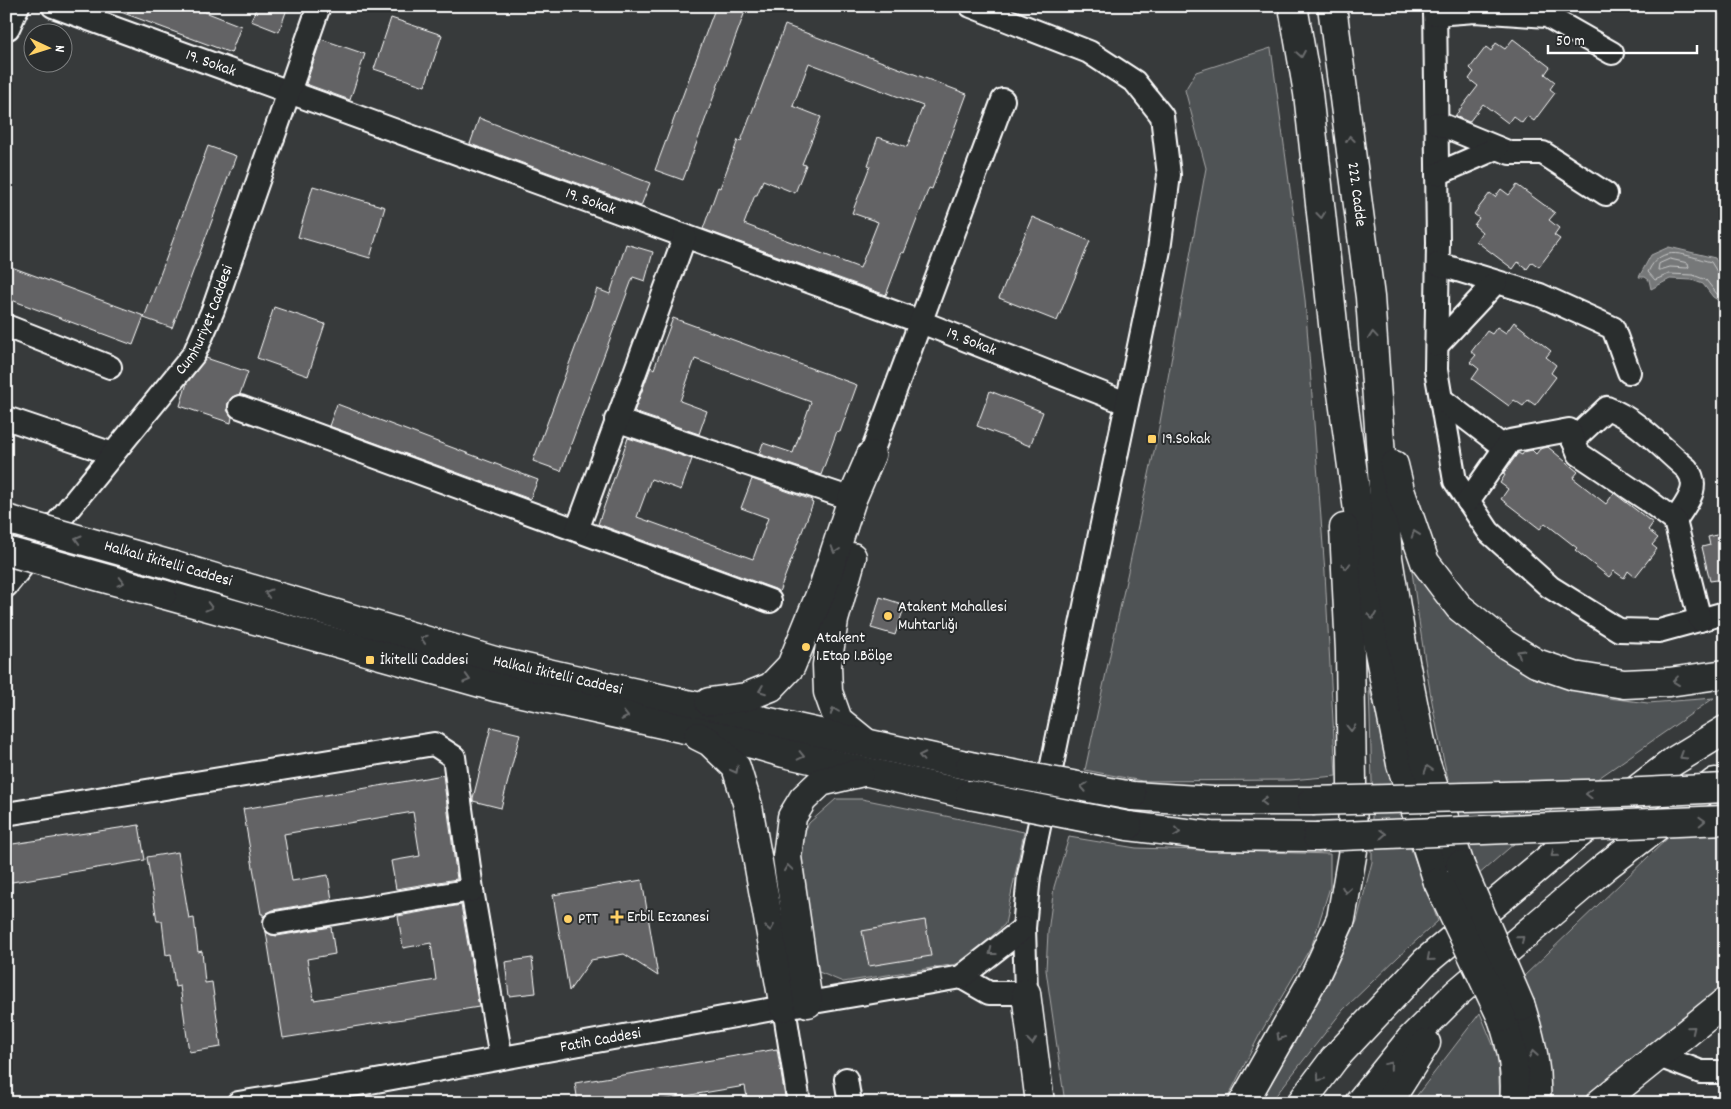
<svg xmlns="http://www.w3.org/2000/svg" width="1731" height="1109" viewBox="0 0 1731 1109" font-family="Dekko,sans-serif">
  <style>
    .green { fill: #505354; stroke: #a8a9aa }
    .water { fill: #767879; stroke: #adaeaf }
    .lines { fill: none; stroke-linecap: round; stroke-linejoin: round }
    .shore { stroke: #c8c9c9; stroke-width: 1 }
    .building { fill: #636465; stroke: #fff; fill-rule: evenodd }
    .minor-casing { stroke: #fff; stroke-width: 26 }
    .major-casing { stroke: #fff; stroke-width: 31 }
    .minor { stroke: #2a2d2e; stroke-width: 22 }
    .major { stroke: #2a2d2e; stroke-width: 28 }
    .major-bridge-casing { stroke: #fff; stroke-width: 31; stroke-linecap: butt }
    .major-bridge { stroke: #2a2d2e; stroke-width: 28 }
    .oneway { stroke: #6a6c6d }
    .poi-dot { fill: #ffd166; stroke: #2a2d2e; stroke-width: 2 }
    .labels { text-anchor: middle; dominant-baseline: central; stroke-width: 4; stroke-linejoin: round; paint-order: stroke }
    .street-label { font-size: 16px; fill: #fff; stroke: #2a2d2e }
    .poi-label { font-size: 16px; fill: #fff; stroke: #2a2d2e; text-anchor: start }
  </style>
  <rect width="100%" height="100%" fill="#373a3b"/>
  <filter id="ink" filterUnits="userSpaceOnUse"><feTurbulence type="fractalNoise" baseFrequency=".02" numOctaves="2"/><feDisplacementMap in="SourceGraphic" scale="10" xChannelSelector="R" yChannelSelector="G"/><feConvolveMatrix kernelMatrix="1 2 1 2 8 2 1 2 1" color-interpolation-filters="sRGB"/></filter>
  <g filter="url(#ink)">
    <!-- green -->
    <g class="green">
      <path d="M1271,48l34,252 20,273 11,203 -46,4 -148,1 -57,-11 73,-337 48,-265 -21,-78 11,-18z"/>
      <path d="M1410,558l33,50 39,37 29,18 66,27 31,8 40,5 66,-5 -160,111 -77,67c-14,-44 -28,-87 -37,-133 -13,-61 -21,-123 -30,-185z"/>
      <path d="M1369,687l42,162 27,72 -39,35 -56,54 -73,93h-10l68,-119 29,-63 15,-59v-81z"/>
      <path d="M836,799h26l162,33 -19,92 -42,39 -120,19 -29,-12 -15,-127 10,-20z"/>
      <path d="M1725,800v186l-125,100 -18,17h-34c1,-8 3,-16 2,-24 -3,-35 -15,-69 -27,-102l151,-145z"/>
      <path d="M1069,837l67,11 194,6v33l-18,58 -51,87 -36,71h-160l-19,-133 2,-38 6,-45z"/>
      <path d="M1480,1013l18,44 2,46h-89z"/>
    </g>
    <!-- water -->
    <path class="water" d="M1669,247l46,11 10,18 -1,28 -11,-7 -10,-13 -11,-4 -22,-1 -19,10 -2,-9 -4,-3h-6l12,-22z"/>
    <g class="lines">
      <!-- shore -->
      <g class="shore">
        <path d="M1670,259l18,4 1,4 -2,1 -17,-1 -10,3h-2l1,-6z"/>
        <path d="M1725,277l-6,-2 -8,-13c-25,-6 -49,-20 -63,10l7,8 14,-6 24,1 13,5 11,14 8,4"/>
      </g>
    </g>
    <!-- building -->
    <g class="building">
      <path d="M111,6h79l51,20 -10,27 -121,-45z"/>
      <path d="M257,6h31l-9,26 -28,-11z"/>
      <path d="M716,6h31l-64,174 -28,-10z"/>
      <path d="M391,18l51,17 -17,51 -51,-17z"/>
      <path d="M785,25l182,69 -35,95 -3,-1 -25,65 -2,-1 -16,43 -183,-66 15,-42 2,1 18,-48 3,1zM809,63l114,43 -16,41 -29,-10 -10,28 2,1 -18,47 26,9 -18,46 -116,-44 11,-29h2l6,-15 32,13 11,-28 -4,-1 19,-47 -28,-11z"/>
      <path d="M321,39l44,15 -15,46 -44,-16z"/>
      <path d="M1513,39l37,28 -5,7 10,8 -5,7 5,4 -21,28 -7,-5 -5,7 -9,-7 -5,7 -25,-19 -14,18 -14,-6 23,-30 -9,-7 5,-7 -4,-4 16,-21 5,4 5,-8 9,6z"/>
      <path d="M479,118l171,65 -9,23 -171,-62z"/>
      <path d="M208,146l28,10 -64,172 -28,-10z"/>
      <path d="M1517,185l38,28 -6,7 10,8 -5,7 6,4 -21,28 -7,-5 -5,7 -9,-7 -5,7 -37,-28 6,-9 -8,-7 5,-7 -5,-4 16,-21 5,4 6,-8 8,6z"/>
      <path d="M313,186l72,21 -15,51 -72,-21z"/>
      <path d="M1032,217l58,24 -33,80 -58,-23z"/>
      <path d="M626,244l27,8 -8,29 -12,-4 -72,194 -28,-10 64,-172 13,5z"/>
      <path d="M6,265l138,51 -11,29 -127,-47z"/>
      <path d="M274,307l51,17 -17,52 -51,-18z"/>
      <path d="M673,318l184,67 -17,47 -3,-1 -16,44 -62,-21 4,-11 30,10 18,-51 -116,-43 -15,42 27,10 -8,23 -65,-22 17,-45 3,2z"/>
      <path d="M1514,322l37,29 -5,6 10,8 -5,8 5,4 -21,28 -7,-5 -5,6 -9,-6 -5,6 -37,-27 7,-10 -9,-7 6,-7 -5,-3 16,-21 5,3 5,-7 9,6z"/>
      <path d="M206,358l42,14 -8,22 -8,3 -4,6 -1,7 5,7 -1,6 -51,-17 7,-23z"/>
      <path d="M990,391l53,21 -13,34 -53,-20z"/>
      <path d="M337,404l201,76 -8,19 -201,-73z"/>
      <path d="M628,438l64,21 -11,31 -30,-11 -14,38 116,42 15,-41 -27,-10 11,-29 60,21 -1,2 2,1 -34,89 -4,-3 -177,-65z"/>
      <path d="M1548,447l30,25 -5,6 33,26 8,-11 39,30 -5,7 10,8 -6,7 5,4 -22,28 -7,-6 -4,7 -10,-7 -5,6 -34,-27 2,-2 -32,-25 -5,6 -39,-30 7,-10 -8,-6 5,-8 -2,-1 15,-21 4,2 2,-3 8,-2 4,4 4,-5z"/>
      <path d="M1725,533v46l-15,2 -8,-34 8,-2 -2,-8z"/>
      <path d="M880,597l25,8 -10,30 -24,-7z"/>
      <path d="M491,727l29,7 -19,74 -28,-7v-3z"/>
      <path d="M443,775l14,104 -61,10 -5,-28 29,-5 -7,-44 -129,22 8,47 36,-6 4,25 -59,10 -6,3 -4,4v-3h-2l-18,-105z"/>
      <path d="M139,825l6,35 -139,23v-38z"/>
      <path d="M178,852l11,67 5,-1 4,34 4,-1 3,32 7,-1 9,65 -32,5 -9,-66 -5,1 -4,-33 -5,1 -4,-34h-5l-10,-64z"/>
      <path d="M642,880l16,96 -34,-22 -33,6 -22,31 -16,-96z"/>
      <path d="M461,905l18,102 -196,31 -17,-106 5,3 6,1 54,-9 4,27 -28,5 7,41 122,-20 -5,-37 -28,5 -5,-32z"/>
      <path d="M925,920l6,36 -62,10 -7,-35z"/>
      <path d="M532,958l4,35 -27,3 -4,-34z"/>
      <path d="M777,1049l9,54h-38l-3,-17 -102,17h-65l-3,-20z"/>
    </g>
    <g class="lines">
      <defs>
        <g id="minor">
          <path id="s1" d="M53,6l868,316 205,81"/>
          <path d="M1435,6l3,237 -2,127 19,111 34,51 61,55 69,43 40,1 66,-18"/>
          <path d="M1435,14l40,-3 72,5 65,37"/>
          <path d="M8,28l10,-22"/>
          <path d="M1437,123l73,30h33l63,41"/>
          <path d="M1437,174l60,-26"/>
          <path d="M1438,264l102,31 73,33 16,44"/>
          <path d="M6,326l104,41"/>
          <path d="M1437,345l59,-63"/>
          <path d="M1441,399l64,49"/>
          <path d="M240,407l530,194"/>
          <path d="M6,418l107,36"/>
          <path d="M616,420l236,79"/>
          <path d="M1573,440l34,-32c31,12 55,40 80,61 15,19 -2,35 -12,52"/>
          <path d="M871,455l132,-355"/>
          <path d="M1468,501l42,-60 59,-11 10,24 67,45 29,22 25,99"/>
          <path d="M577,530l108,-294"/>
          <path id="s2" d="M6,586l188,-232 19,-44 106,-304"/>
          <path d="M6,814l428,-70 20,13 18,133 29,168"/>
          <path d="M275,923l197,-33"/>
          <path d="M961,977l28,16h37l-2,-65 5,-53 130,-625 10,-75 -7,-59 -27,-34 -46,-30 -118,-46"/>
          <path d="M784,1007l15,96"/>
          <path d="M1659,1056l42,16h24"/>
          <path d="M846,1079l4,24"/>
          <path id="s3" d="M238,1103l127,-20 419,-76 177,-30 63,-49"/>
        </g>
        <g id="major">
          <path d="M1293,6l15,87 27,249 39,285 27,137 37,118"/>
          <path id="s4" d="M1332,6l38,291 18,261 17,104 19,96 36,107"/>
          <path d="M1394,465l6,25 25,72 34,45 46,37 31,19 38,13 50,8 45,-2 56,-8"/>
          <path d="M852,557l-18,63 -7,45 1,27 10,28 27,22"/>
          <path id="s5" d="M175,566l320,95 114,26 361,79"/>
          <path d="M162,594l333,93 258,57 31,9 186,42"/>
          <path d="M709,702l37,-5 25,-10 20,-21 33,-81 28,-86 19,-44"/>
          <path d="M698,736l12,6 26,25 12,39 36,201"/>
          <path d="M1132,796l82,5h98"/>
          <path d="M1128,826l83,10 106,1"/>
          <path d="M1026,993l14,110"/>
          <path d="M808,1003l-21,-146 5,-40 11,-18 18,-17 38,-9"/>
          <path d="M1521,1007c10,33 17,60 15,96"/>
          <path d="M1502,1018c10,29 15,54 12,85"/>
          <path d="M1243,1103l72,-127 26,-57 12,-69 -3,-199 -6,-123"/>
          <path d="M1301,1103l33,-44 91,-97 141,-118 108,-83 51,-31"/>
          <path d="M1359,1103l51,-63 47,-47 149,-127 109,-84"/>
          <path d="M1388,1103l38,-60"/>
          <path d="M1600,1103l125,-101"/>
        </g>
      </defs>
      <!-- minor casing -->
      <use href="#minor" class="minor-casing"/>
      <!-- major casing -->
      <use href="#major" class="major-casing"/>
      <!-- minor -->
      <use href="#minor" class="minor"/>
      <!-- major -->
      <use href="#major" class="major"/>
      <defs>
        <g id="major-bridge">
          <path d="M6,519l169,47"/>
          <path d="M6,551l156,43"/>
          <path d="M970,766l162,30"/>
          <path d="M970,795l158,31"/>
          <path d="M1312,801l309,-8 104,-5"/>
          <path d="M1317,837l408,-17"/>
          <path d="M1460,865l61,142"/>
          <path d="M1438,882l64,136"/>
        </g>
      </defs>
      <!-- major-bridge casing -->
      <use href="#major-bridge" class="major-bridge-casing"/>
      <!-- major-bridge -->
      <use href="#major-bridge" class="major-bridge"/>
    </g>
    <!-- one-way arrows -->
    <defs><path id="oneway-chevron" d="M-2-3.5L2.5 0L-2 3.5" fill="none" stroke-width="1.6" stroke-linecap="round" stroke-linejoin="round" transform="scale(1.25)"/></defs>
    <g class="oneway">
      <use href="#oneway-chevron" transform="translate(1301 54) rotate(80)"/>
      <use href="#oneway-chevron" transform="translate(1350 139) rotate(-97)"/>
      <use href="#oneway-chevron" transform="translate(1321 215) rotate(84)"/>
      <use href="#oneway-chevron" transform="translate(1373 335) rotate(-95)"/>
      <use href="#oneway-chevron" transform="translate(1415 534) rotate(-109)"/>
      <use href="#oneway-chevron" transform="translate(78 539) rotate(-164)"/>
      <use href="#oneway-chevron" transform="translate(835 550) rotate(108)"/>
      <use href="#oneway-chevron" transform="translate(1346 566) rotate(87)"/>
      <use href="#oneway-chevron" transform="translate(121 582) rotate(15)"/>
      <use href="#oneway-chevron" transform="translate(268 593) rotate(-164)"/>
      <use href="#oneway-chevron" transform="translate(209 607) rotate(15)"/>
      <use href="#oneway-chevron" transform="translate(1372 616) rotate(82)"/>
      <use href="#oneway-chevron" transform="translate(424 639) rotate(-163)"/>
      <use href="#oneway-chevron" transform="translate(1520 653) rotate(-149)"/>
      <use href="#oneway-chevron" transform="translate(467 679) rotate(16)"/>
      <use href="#oneway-chevron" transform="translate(1676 681) rotate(173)"/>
      <use href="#oneway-chevron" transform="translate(762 690) rotate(159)"/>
      <use href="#oneway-chevron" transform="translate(834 711) rotate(-111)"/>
      <use href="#oneway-chevron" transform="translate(625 716) rotate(12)"/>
      <use href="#oneway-chevron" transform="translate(1351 728) rotate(89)"/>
      <use href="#oneway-chevron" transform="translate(801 756) rotate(13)"/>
      <use href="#oneway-chevron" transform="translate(922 756) rotate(-168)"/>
      <use href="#oneway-chevron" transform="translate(1683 756) rotate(148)"/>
      <use href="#oneway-chevron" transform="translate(1428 769) rotate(-108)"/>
      <use href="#oneway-chevron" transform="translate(735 770) rotate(62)"/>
      <use href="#oneway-chevron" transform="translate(1084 787) rotate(-169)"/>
      <use href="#oneway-chevron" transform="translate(1589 794) rotate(179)"/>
      <use href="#oneway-chevron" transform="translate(1264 801) rotate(180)"/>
      <use href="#oneway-chevron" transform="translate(1702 821) rotate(-2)"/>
      <use href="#oneway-chevron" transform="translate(1177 832) rotate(7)"/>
      <use href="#oneway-chevron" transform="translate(1383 834) rotate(-3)"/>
      <use href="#oneway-chevron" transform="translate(1554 854) rotate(140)"/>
      <use href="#oneway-chevron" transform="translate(788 868) rotate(-98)"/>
      <use href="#oneway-chevron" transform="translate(1346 890) rotate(100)"/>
      <use href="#oneway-chevron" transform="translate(770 928) rotate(80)"/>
      <use href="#oneway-chevron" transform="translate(1521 939) rotate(-41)"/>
      <use href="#oneway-chevron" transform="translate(992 952) rotate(142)"/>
      <use href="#oneway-chevron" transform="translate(1430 958) rotate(139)"/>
      <use href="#oneway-chevron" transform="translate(1692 1029) rotate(-39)"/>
      <use href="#oneway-chevron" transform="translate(1280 1037) rotate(120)"/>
      <use href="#oneway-chevron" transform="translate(1032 1041) rotate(84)"/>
      <use href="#oneway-chevron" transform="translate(1533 1054) rotate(-99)"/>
      <use href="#oneway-chevron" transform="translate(1389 1065) rotate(-50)"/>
      <use href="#oneway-chevron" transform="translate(1320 1078) rotate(127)"/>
    </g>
  </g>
  <!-- markers -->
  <g class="poi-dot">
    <rect x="1147" y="434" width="10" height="10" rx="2.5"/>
    <circle cx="888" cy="616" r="5"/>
    <circle cx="806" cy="647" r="5"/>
    <rect x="365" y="655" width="10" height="10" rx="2.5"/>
    <path d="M614.5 909.5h5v5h5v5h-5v5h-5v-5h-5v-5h5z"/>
    <circle cx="568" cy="919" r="5"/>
  </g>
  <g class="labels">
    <!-- street labels -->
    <g class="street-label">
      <text stroke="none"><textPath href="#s1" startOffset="168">19. Sokak</textPath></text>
      <text stroke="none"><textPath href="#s4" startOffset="190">222. Cadde</textPath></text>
      <text stroke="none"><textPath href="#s1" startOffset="572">19. Sokak</textPath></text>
      <text stroke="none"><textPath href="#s2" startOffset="334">Cumhuriyet Caddesi</textPath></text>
      <text stroke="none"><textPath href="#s1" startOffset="978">19. Sokak</textPath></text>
      <text transform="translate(168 564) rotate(16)">Halkalı İkitelli Caddesi</text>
      <text stroke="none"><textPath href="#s5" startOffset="398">Halkalı İkitelli Caddesi</textPath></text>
      <text stroke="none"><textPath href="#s3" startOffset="368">Fatih Caddesi</textPath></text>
    </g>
    <!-- poi labels -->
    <g class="poi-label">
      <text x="1162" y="439">19.Sokak</text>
      <text x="898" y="607">Atakent Mahallesi<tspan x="898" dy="18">Muhtarlığı</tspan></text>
      <text x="816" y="638">Atakent<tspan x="816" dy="18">1.Etap 1.Bölge</tspan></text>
      <text x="380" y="660">İkitelli Caddesi</text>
      <text x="627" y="917">Erbil Eczanesi</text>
      <text x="578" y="919">PTT</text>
    </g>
  </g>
  <!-- margin -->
  <rect width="1731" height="1109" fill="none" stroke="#2a2d2e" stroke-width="25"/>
  <rect x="12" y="12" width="1706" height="1084" fill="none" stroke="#fff" stroke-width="2" filter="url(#ink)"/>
  <!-- north arrow -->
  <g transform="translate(48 48) rotate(94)"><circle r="24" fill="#2a2d2e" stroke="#7f8182"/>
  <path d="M0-4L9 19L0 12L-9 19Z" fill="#ffd166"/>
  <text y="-8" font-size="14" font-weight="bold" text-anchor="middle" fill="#ffffff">N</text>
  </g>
  <!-- scale -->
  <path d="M1548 45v8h149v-8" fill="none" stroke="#ffffff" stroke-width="2.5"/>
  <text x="1556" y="45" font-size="15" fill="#ffffff" stroke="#2a2d2e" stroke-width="4" paint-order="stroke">50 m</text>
</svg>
